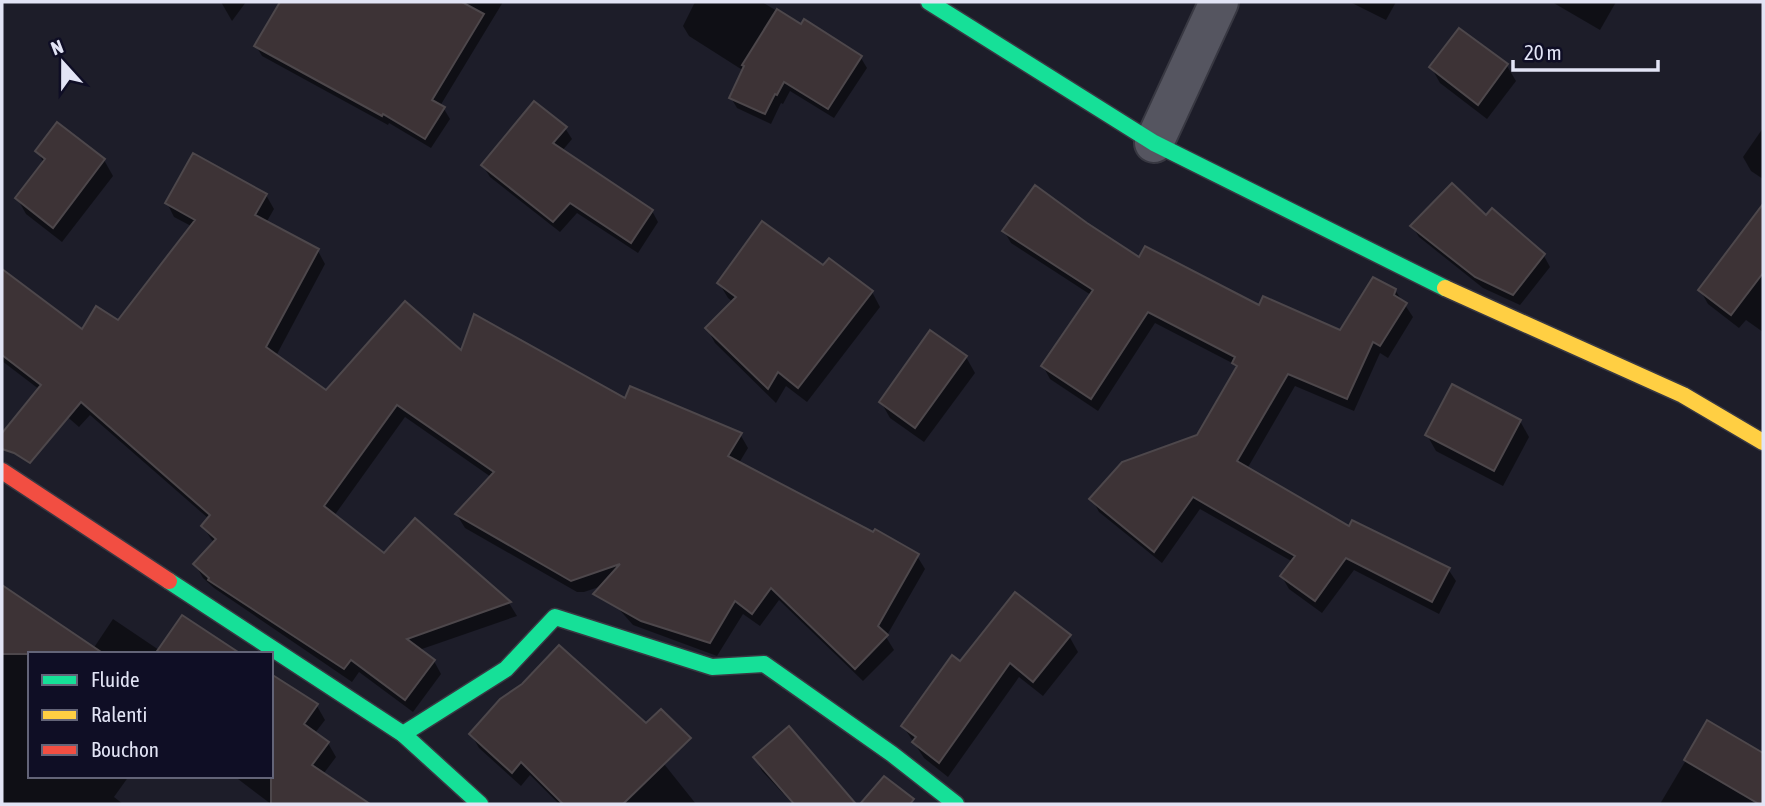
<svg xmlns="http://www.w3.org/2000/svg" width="1765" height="806" viewBox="0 0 1765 806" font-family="'Asap Condensed',sans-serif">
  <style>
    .shadow { fill: #0007 }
    .building { fill: #3d3336; stroke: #4d474b; stroke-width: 2 }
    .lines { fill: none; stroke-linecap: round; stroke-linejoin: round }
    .street-casing { stroke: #383842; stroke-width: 42 }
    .fast-casing { stroke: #383842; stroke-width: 19 }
    .slow-casing { stroke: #383842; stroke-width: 19 }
    .jam-casing { stroke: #383842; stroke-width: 19 }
    .street { stroke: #555560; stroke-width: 38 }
    .fast { stroke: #16e098; stroke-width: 16 }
    .slow { stroke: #ffcf43; stroke-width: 16 }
    .jam { stroke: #f24e42; stroke-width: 16 }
  </style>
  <rect width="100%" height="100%" fill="#1d1d29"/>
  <!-- shadow -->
  <g class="shadow">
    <path d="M221,2h25l-14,19z"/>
    <path d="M282,2h221l-63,104 4,3 6,10 -19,29 -42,-25 -1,2 -126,-69 -6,-10z"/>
    <path d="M695,2h67l40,24 2,-4 57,36 6,10 -33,50 -44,-27 -7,13 -2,-1 -10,21 -34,-16 -6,-10 13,-27 -55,-35 -6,-10z"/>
    <path d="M1350,2h46l-10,18z"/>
    <path d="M1552,2h64l-16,28z"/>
    <path d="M1507,66l9,15 -29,38 -47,-36 -9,-16z"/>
    <path d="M58,125l46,35 9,16 -51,66 -36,-28 -9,-16 27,-35 -7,-12z"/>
    <path d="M565,128l7,11 -10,12 90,60 6,11 -20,31 -61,-40 -17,19 -70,-55 -7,-11z"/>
    <path d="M1763,128v51l-12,-8 -8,-14z"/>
    <path d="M266,195l8,14 -8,14 52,28 7,13 -49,92 50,36 136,-39 278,81 8,14 -9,15 178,93 8,13 -39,68 8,13 -31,31 -84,-81 -19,26 -17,-12 -26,42 -84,-31 -23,-26 -8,-13 -18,6h-7l-112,-64 -8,-13 34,-38 -86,-60 -71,99 50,39 31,-34 94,82 8,13 -98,34 15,11 7,13 -28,38 -54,-40 -7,10 -138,-94 -11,-10 -8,-14 20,-21 -4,-4 -8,-13 6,-7 -119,-104 -11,12 -30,-26 -5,-8 -42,-32v-75l7,-9 73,54 36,-8 75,-96 -19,-10 -7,-14z"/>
    <path d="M1763,207v125l-17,-12 -7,8 -31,-24 -8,-14z"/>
    <path d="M1492,211l52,45 6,11 -30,38 -37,-17 -64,-51 -7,-11 74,-9z"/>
    <path d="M1086,225l54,34 120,48 81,25 54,-42 18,27 -25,41 -8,-5 -26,58 -59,-25 -48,83 102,59 99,41 8,12 -17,33 -85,-44 -32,43 -33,-24 -7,-12 11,-15 -93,-53 -38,54 -63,-51 -7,-13 106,-63 39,-67 -3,-5 -79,-41 -57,88 -48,-32 -7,-13 48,-71 -80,-52 -7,-12z"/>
    <path d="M823,268l49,24 8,15 -73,95 -21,-16 -10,17 -61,-60 -8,-15 26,-26 -5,-4 -9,-15z"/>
    <path d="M966,357l9,16 -51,69 -34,-24 -9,-16z"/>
    <path d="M1520,421l9,16 -26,49 -67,-35 -9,-16z"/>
    <path d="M2,587l91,62 20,-30 46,31 79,4h-208v122h99l-15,21 9,7h-121z"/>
    <path d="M1069,636l9,16 -35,44 -24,-19 -71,100 -24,-19 -21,-32 58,-63z"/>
    <path d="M271,676l46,30 8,14 -10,13 13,10 8,14 -12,16 25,27 -3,4h-75l-37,-28h37z"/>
    <path d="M601,685l95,119h-137l-29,-29 -9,11 -42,-38 -8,-14z"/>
    <path d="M1708,723l55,32v49h-103z"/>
    <path d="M789,728l65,76h-65l2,-2 -29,-31 -7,-13z"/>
  </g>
  <!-- building -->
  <g class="building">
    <path d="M280,2h182l22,12 -52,86 13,7 -20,32 -42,-25 -1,2 -128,-70z"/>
    <path d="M777,9l24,15 3,-5 58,37 -34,53 -44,-27 -7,13 -2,-1 -10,20 -36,-16 15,-32 -2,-1z"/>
    <path d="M1459,28l49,36 -30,41 -49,-38z"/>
    <path d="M534,101l33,26 -14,16 100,67 -22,33 -61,-40 -17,19 -72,-57z"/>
    <path d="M57,122l48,37 -52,69 -38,-30 30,-39 -10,-8z"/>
    <path d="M193,153l74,41 -12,21 64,34 -53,98 60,43 79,-89 56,49 13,-36 151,84 5,-12 112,47 -14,23 145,76 2,-3 44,25 -41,72 10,9 -33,34 -84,-81 -19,26 -17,-13 -25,42 -69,-22 -48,-27 27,-30 -49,17 -116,-67 39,-42 -97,-67 -73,101 60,47 31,-35 96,84 -104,37 28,21 -30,40 -54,-40 -7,9 -136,-89 1,-2 -16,-14 23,-25 -15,-13 9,-11 -129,-113 -51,61 -16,-10 -12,-4v-16l39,-48 -39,-30v-86l80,60 14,-23 22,14 77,-100 -30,-17z"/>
    <path d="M1452,183l34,32 6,-7 53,46 -32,41 -38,-18 -65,-51z"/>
    <path d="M1035,185l52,38 52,34 6,-11 114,59 4,-9 77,34 33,-53 23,12 -2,6 13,8 -27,43 -7,-4 -26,57 -59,-25 -51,87 112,65 3,-6 98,48 -18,34 -86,-44 -31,43 -35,-25 15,-20 -102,-59 -39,55 -65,-53 33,-37 75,-27 40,-69 -5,-3 3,-6 -87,-45 -57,87 -50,-33 52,-76 -91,-59z"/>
    <path d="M1763,204v69l-32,42 -33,-25z"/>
    <path d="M762,221l61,44 6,-7 44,33 -75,97 -20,-16 -10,17 -63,-61 31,-31 -19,-14z"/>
    <path d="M930,330l37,26 -52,72 -36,-26z"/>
    <path d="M1452,384l69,36 -27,51 -69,-36z"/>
    <path d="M2,585l102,69h-102z"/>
    <path d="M1015,592l56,43 -38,47 -23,-19 -71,100 -27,-21 4,-5 -15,-11 51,-71 8,6z"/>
    <path d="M182,615l59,39h-86z"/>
    <path d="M559,645l87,78 15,-14 30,29 -68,66h-60l-42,-42 -9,11 -43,-39 31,-35 22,-15z"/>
    <path d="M271,674l47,30 -14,20 25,18 -17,23 58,39h-99z"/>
    <path d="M1707,720l56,33v51h-4l-75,-44z"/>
    <path d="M789,726l67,78h-62l-41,-47z"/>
    <path d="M884,776l30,23 -4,5h-50z"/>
  </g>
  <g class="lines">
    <defs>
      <path id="street" d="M1154,143l65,-141"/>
      <g id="fast">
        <path d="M929,2l225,141 291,145"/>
        <path d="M169,581l234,153 77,70"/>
        <path d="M403,734l103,-65 49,-52 157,50 52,-3 128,90 64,50"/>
      </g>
      <path id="slow" d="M1445,288l238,107 80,47"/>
      <path id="jam" d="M2,471l167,110"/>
    </defs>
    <!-- street casing -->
    <use href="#street" class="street-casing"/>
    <!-- fast casing -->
    <use href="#fast" class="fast-casing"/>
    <!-- slow casing -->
    <use href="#slow" class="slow-casing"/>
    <!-- jam casing -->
    <use href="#jam" class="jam-casing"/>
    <!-- street -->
    <use href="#street" class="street"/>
    <!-- fast -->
    <use href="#fast" class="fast"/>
    <!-- slow -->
    <use href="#slow" class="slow"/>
    <!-- jam -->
    <use href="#jam" class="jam"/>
  </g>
  <!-- border -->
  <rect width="1765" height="806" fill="none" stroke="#e2e4f5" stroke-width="7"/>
  <!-- legend -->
  <rect x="28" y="652" width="245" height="126" fill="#0f0e25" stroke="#636478" stroke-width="2"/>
  <rect x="42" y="675" width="35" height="10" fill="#16e098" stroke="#636478" stroke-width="2"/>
  <text x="91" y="687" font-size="21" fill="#e2e4f5">Fluide</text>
  <rect x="42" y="710" width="35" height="10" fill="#ffcf43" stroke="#636478" stroke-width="2"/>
  <text x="91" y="722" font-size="21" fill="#e2e4f5">Ralenti</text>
  <rect x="42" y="745" width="35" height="10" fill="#f24e42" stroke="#636478" stroke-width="2"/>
  <text x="91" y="757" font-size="21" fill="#e2e4f5">Bouchon</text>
  <!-- north arrow -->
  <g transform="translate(63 63) rotate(339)" stroke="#0f0e25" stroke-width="5" paint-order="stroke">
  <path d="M0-5L12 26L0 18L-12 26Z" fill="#e2e4f5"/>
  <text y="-10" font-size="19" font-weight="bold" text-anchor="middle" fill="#e2e4f5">N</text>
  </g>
  <!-- scale -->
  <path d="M1513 60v10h145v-10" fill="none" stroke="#e2e4f5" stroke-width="3.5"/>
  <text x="1524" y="60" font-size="21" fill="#e2e4f5" stroke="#0f0e25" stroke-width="5" paint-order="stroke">20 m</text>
</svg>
